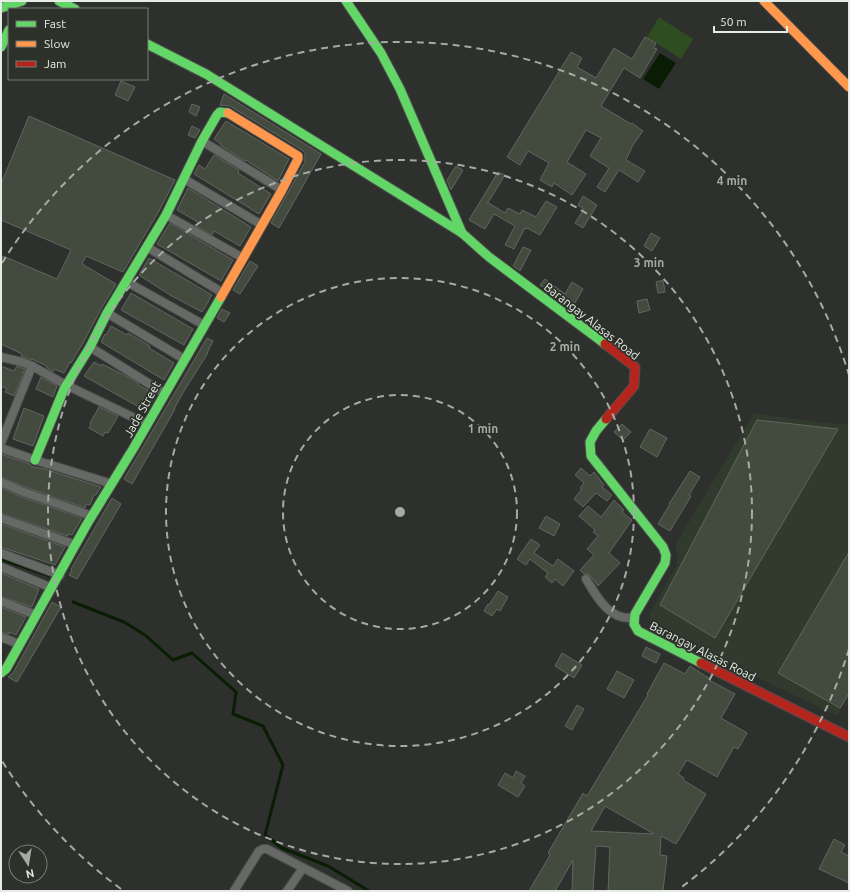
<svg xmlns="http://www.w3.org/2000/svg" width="850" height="892" viewBox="0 0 850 892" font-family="Ubuntu,sans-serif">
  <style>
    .built { fill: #303a2d }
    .green { fill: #2e4d20 }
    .water { fill: #091d04 }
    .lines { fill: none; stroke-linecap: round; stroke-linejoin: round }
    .stream { stroke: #091d04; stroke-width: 3 }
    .building { fill: #424b3d; stroke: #636562; fill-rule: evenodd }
    .street-casing { stroke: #4c4e4b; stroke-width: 10 }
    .fast-casing { stroke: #4c4e4b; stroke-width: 11 }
    .slow-casing { stroke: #4c4e4b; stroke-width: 11 }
    .jam-casing { stroke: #4c4e4b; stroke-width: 11 }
    .street { stroke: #666965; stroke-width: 8 }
    .fast { stroke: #63d668; stroke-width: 9 }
    .slow { stroke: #ff974d; stroke-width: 9 }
    .jam { stroke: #b3261e; stroke-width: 9 }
    .ring { fill: none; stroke: #a6aaa4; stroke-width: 2; stroke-dasharray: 7 5 }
    .labels { text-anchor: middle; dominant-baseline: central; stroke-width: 3.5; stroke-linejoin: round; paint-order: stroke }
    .street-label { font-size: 12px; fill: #e7ebe5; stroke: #2c322a }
    .centre { fill: #a6aaa4; stroke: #2c322a; stroke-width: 2 }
    .ring-label { font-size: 12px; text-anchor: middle; font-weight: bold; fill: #a6aaa4; stroke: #2c322a; stroke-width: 3.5; stroke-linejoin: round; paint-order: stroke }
  </style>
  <rect width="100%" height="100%" fill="#2d302c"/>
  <!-- built -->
  <path class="built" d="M754,413l71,10 24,1v272l-12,20 -122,-59 -64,-36 -2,-6 28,-51 1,-7 -3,-12z"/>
  <!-- green -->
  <path class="green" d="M659,17l34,22 -12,20 -34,-22z"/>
  <!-- water -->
  <path class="water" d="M660,53l16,10 -17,26 -16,-10z"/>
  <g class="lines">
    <!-- stream -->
    <g class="stream">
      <path d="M1,559l49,17"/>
      <path d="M73,602l51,20 21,13 28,25 19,-7 44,39 -3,22 30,12 20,39 -18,70 17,13 46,18 41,25"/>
    </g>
  </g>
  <!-- building -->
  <g class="building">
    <path d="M645,37l11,6 -2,5 3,1 -17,29 -16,-10 -23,38 30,18 1,-1 11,8 -10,14 -7,15 19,11 -7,11 -19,-12 -14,22 -8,-5 12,-19 -19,-12 11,-18 -15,-8 -19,32 19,12 -14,21 -18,-12 -2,4 -12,-7 9,-17 -21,-12 -8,14 -13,-8 64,-105 11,6 -5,9 19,11 18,-30 18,11z"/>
    <path d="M121,81l14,6 -7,14 -13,-6z"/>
    <path d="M224,94l97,60 -42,74 -8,-5 34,-61v-9l-3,-3 -72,-44 -10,-1z"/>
    <path d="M192,104l8,3 -4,9 -7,-4z"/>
    <path d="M29,116l146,64 -16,31 -36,61 -37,-16 -4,8 34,20 -15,25 -18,34 -12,20 -1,-1 -6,11 -10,-4 -1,3 -7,-5 1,-1 -15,-7 -1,1 -10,-4 1,-2 -21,-10v-83l2,-5 54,23 14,-29 -70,-30v-36z"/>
    <path d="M226,121l63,38 -11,22 -32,-21 -1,1 -25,-16 1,-1 -7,-5z"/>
    <path d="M192,126l8,4 -5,8 -7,-3z"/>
    <path d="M214,155l25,15 -1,3 33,21 -12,20 -65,-40 5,-9 6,4z"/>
    <path d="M456,166l7,4 -12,20 -4,-10z"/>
    <path d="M498,172l7,3 -16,26 -2,1 18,11 3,-5 12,6 2,-4 14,7 10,-16 11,6 -17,28 -13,-7 -1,1 -1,-1 -11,21 -9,-4 10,-19 -21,-12 -9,15 -16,-9z"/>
    <path d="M188,188l63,39 -11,19 -26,-15 -2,4 -16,-9 2,-4 -21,-12z"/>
    <path d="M583,196l14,9 -14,23 -8,-5 9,-14 -6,-4z"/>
    <path d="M170,223l63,37 -12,21 -64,-37z"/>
    <path d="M651,233l9,5 -8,13 -8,-5z"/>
    <path d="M523,247l8,3 -11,21 -7,-5z"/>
    <path d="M149,258l63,37 -4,6h1l-7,11 -32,-17 -31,-20z"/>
    <path d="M250,261l8,5 -18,28 -7,-4z"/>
    <path d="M545,279l20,15 7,-12 11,7 -10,17 -20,-11 -13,-10z"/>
    <path d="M663,280l2,12 -7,1 -2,-11z"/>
    <path d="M131,293l62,36 -9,16 -63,-35z"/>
    <path d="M647,299l3,11 -11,3 -2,-12z"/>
    <path d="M222,309l8,4 -6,9 -7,-4z"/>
    <path d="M111,326l16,9 1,-2 22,13 -1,2 25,15 -10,17 -63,-38 4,-8 1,1z"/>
    <path d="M207,338l6,3 -6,12h1l-24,38 -10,18h1l-43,75 -8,-5z"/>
    <path d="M94,362l8,4v-2l28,14 9,6 -1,1 10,5 -1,2 8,3 -9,16 -62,-35z"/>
    <path d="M1,366l13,5 3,-5 8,3 -11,27 -9,-4 2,-3 -6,-3z"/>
    <path d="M41,377l16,9 -4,11 -17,-8z"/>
    <path d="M99,407l19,9 -10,17 -3,-1 -2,4 -14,-8 2,-4 -1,-1z"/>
    <path d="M24,408l20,8 -11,30 -20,-7z"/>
    <path d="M757,420l81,9 -123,209 -55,-33z"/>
    <path d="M622,424l9,8 -8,8 -9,-8z"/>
    <path d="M650,429l17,9 -10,19 -17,-10z"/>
    <path d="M1,454l28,10 4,3 12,2 56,18 -5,8h-2l-4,10 -4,-1 -1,4 -62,-22 -22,-9z"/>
    <path d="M581,468l9,8 4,-4 10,13 -2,2 10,8 -5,6 -11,-8 -13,14 -9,-8 8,-10 -2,-1 4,-5 -9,-8z"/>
    <path d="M690,471l10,6 -11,18 2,1 -21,35 -12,-7 12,-20h-1z"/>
    <path d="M1,488l18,8 63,22 -10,17 -4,-1v2l-67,-23z"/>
    <path d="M112,498l9,6 -44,75 -8,-4 3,-5 -1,-1z"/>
    <path d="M614,500l10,10 -2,2 10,8 -23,33 11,10 -22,23 -9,-12h-5l-4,-4 14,-15 -7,-6 11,-13 -5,-4 2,-2 -16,-14 9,-10 13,11z"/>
    <path d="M546,516l14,8 -6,12 -15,-8z"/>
    <path d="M1,524l64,23 -10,18 -54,-18z"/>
    <path d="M531,539l9,6 -6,8 19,13 5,-7 16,12 -11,15 -8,-7 -3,4 -7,-6 3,-4 -18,-14 -4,6 -9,-6z"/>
    <path d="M849,552v141l-9,15 -62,-35z"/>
    <path d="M1,573l38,16 -7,18 -31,-11z"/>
    <path d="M498,591l10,6 -8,14 -3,-2 -5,7 -8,-5 4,-7 1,1z"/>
    <path d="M52,602l9,5 -44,75 -9,-5 5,-4z"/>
    <path d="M1,607l25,10 -10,18 -7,-3v2l-8,-2z"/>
    <path d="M646,647l14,7 -4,9 -14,-7z"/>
    <path d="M562,653l20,12 -8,13 -19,-12z"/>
    <path d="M664,663l21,11 5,-8 20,13 -1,1 26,14 -14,24 26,15 -9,16 -4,-2 -17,30 -30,-17 -9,14 6,4 -1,2 23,14 -30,50 -15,-8 -1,19 7,1 -4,35h-55l2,-44 -14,-1 -3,45h-21l1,-31 -18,31h-26l21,-36 -2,-2 35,-60 4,3 61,-101 -1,-1zM605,806l49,28 -63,-3z"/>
    <path d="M617,671l17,9 -10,18 -17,-9z"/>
    <path d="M577,705l7,4 -12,21 -7,-4z"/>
    <path d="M516,771l9,5 -4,7 4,3 -7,11 -20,-12 7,-12 8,5z"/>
    <path d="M834,839l11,6 -4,7 8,4v27l-30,-14z"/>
  </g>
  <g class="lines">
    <defs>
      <g id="street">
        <path d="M202,141l80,49"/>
        <path d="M184,179l78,46"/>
        <path d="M166,215l77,43"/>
        <path d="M147,247l76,46"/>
        <path d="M127,282l77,43"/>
        <path d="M107,313l77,46"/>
        <path d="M90,347l74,46"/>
        <path d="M1,357l21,5 10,4 34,19 81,39"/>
        <path d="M1,443l31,-77"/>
        <path d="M1,448l34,12 77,24"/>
        <path d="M1,482l20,9 71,25"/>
        <path d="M1,518l75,27"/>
        <path d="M1,553l59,22"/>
        <path d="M1,567l51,21"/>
        <path d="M586,579c8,13 19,34 36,38 4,1 8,1 12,1"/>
        <path d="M1,601l35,14"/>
        <path d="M1,637l18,7"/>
        <path d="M234,891l25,-40 4,-2h4l81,42"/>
        <path d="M287,891l16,-23"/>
      </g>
      <g id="fast">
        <path d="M59,1l16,8"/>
        <path d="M346,1l35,52 19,36 62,144"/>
        <path d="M1,8l21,-7"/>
        <path d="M147,44l59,30 256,159 27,24 116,87"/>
        <path d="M1,47l8,-17"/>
        <path d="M606,419l-10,12 -6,11 1,14 72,91 3,8 -1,8 -30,51 -1,10 4,7 63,32"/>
        <path d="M35,460l29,-71 26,-42 17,-34 59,-98 36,-74 15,-26 3,-3 8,1"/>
        <path d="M1,673l5,-4 81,-145 46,-75 88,-152"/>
      </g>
      <g id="slow">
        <path d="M764,1l85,86"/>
        <path d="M221,297l61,-107 16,-31v-3l-70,-43"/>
      </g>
      <g id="jam">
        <path d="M605,344l30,23 -1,19 -28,33"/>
        <path d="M701,663l148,74"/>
      </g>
    </defs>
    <!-- street casing -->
    <use href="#street" class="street-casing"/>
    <!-- fast casing -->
    <use href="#fast" class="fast-casing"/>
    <!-- slow casing -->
    <use href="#slow" class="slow-casing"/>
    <!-- jam casing -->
    <use href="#jam" class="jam-casing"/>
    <!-- street -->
    <use href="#street" class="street"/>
    <!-- fast -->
    <use href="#fast" class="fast"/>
    <!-- slow -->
    <use href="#slow" class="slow"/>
    <!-- jam -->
    <use href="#jam" class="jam"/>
  </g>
  <!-- distance rings -->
  <g class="ring">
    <circle cx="400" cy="512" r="117"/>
    <circle cx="400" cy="512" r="234"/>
    <circle cx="400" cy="512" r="352"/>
    <path d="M849 649A469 469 0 0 1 679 889M121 889A469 469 0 0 1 2 761M2 263A469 469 0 0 1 849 375"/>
  </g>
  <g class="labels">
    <!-- street labels -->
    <g class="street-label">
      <text transform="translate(592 321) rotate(38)">Barangay Alasas Road</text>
      <text transform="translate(142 409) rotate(-61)">Jade Street</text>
      <text transform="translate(703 651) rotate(27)">Barangay Alasas Road</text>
    </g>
  </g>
  <circle cx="400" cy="512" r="6" class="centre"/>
  <g class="ring-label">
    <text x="732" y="185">4 min</text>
    <text x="649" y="267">3 min</text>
    <text x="565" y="351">2 min</text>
    <text x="483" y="433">1 min</text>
  </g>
  <!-- border -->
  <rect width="850" height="892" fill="none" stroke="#e7ebe5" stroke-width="4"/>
  <!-- legend -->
  <rect x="8" y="8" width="140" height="72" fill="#2c322a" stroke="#777c75"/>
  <rect x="16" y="21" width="20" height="6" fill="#63d668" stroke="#777c75"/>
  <text x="44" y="28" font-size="12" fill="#e7ebe5">Fast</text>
  <rect x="16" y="41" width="20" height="6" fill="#ff974d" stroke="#777c75"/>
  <text x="44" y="48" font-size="12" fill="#e7ebe5">Slow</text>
  <rect x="16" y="61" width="20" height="6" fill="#b3261e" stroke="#777c75"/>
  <text x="44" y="68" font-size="12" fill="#e7ebe5">Jam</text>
  <!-- north arrow -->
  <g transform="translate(28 864) rotate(168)"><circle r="19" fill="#2c322a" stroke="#777c75"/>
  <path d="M0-3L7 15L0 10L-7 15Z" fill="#a6aaa4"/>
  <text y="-6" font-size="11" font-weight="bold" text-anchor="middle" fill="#e7ebe5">N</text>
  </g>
  <!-- scale -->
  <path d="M714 26v6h73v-6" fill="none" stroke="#e7ebe5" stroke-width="2"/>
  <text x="720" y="26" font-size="12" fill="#e7ebe5" stroke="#2c322a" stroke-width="3" paint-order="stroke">50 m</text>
</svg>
